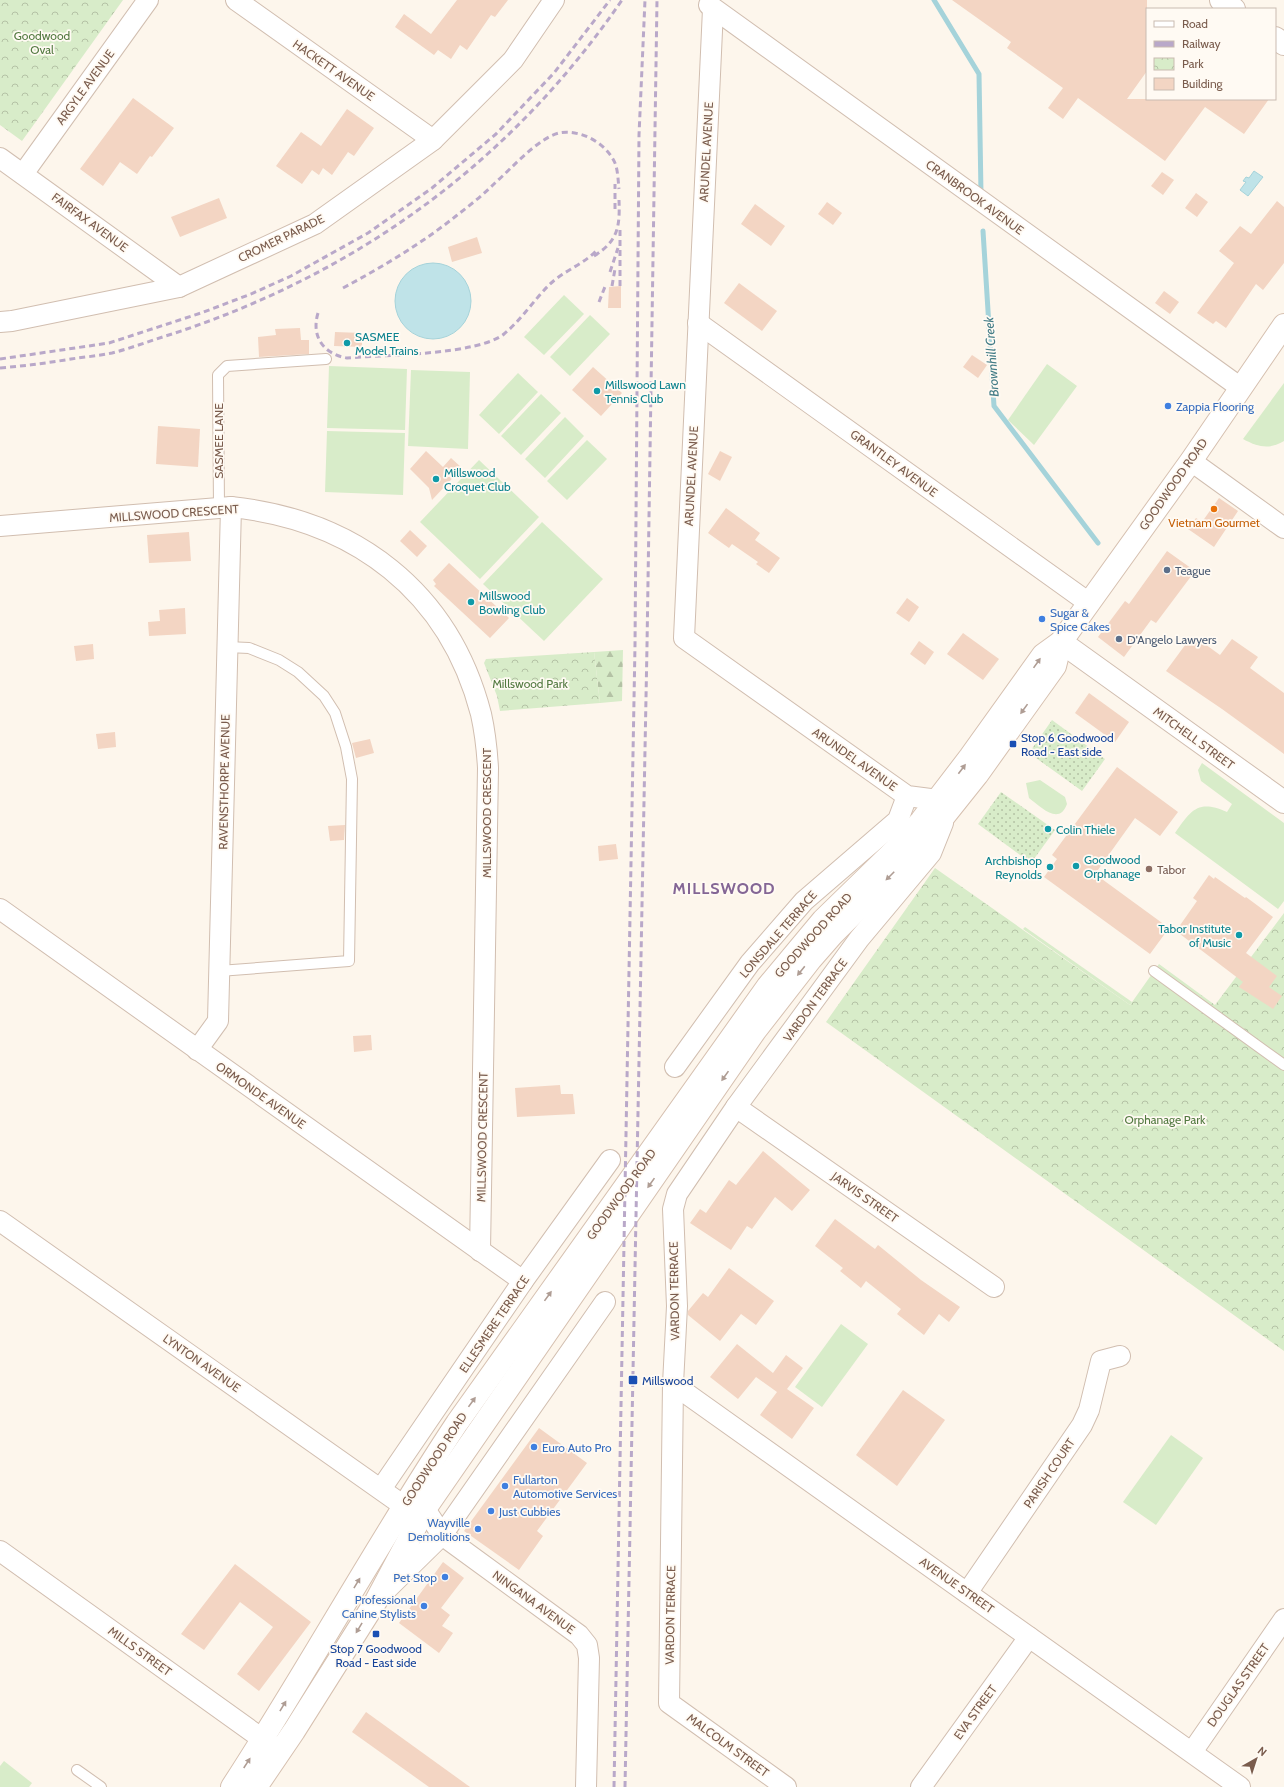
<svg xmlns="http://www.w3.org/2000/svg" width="1284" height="1787" viewBox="0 0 1284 1787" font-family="Cabin,sans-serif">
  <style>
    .grass { fill: #d8ecc9 }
    .forest { fill: url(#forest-firs) }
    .park { fill: url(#park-crowns) }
    .garden { fill: url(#garden-dots) }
    .water { fill: #bfe3e8; stroke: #a5d3da }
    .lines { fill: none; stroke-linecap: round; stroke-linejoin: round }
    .stream { stroke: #a5d3da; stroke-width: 5 }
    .building { fill: #f3d5c3 }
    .service-casing { stroke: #d1beb0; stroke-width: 12 }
    .minor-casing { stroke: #d1beb0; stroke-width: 22 }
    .tertiary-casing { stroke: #d1beb0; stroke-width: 24 }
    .secondary-casing { stroke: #d6c0b0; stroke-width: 24 }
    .service { stroke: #fff; stroke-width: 10 }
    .minor { stroke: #fff; stroke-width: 20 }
    .tertiary { stroke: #fff; stroke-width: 22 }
    .secondary { stroke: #fff; stroke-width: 22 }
    .rail { stroke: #b9a8c9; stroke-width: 3; stroke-dasharray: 6 4; stroke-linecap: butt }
    .oneway { fill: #af9d94 }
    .culture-dot { fill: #0f9aa8; stroke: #fffaf3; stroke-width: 1.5 }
    .shop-dot { fill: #3f7fe0; stroke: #fffaf3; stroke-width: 1.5 }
    .food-dot { fill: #e8710a; stroke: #fffaf3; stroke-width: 1.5 }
    .service-dot { fill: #5c6f8a; stroke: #fffaf3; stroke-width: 1.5 }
    .transit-dot { fill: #1a4fb4; stroke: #fffaf3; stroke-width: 1.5 }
    .education-dot { fill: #8d6e63; stroke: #fffaf3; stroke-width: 1.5 }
    .labels { text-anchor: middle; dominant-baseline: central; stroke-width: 3.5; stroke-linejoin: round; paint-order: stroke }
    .park-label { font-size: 12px; fill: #537a41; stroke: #fffaf3 }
    .street-label { font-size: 12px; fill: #7a5c4d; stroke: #fffaf3 }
    .culture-label { font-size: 12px; fill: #0d838f; stroke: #fffaf3; text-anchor: start }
    .shop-label { font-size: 12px; fill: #366cbe; stroke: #fffaf3; text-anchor: start }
    .food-label { font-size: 12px; fill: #c56008; stroke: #fffaf3 }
    .service-label { font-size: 12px; fill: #4e5e75; stroke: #fffaf3; text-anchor: start }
    .transit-label { font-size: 12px; fill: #164399; stroke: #fffaf3; text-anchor: start }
    .education-label { font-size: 12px; fill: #785e54; stroke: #fffaf3; text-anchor: start }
    .water-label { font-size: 13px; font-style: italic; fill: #437c86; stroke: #fffaf3 }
    .district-label { font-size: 16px; font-weight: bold; letter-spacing: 1px; fill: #846695; stroke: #fffaf3 }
  </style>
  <defs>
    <pattern id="forest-firs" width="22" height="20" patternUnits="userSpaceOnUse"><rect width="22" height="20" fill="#d8ecc9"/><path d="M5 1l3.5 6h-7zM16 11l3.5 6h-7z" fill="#b4c2a5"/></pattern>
    <pattern id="park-crowns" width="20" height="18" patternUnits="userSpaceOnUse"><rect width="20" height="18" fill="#d8ecc9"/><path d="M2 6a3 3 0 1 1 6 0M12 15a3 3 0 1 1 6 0" fill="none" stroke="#b4c2a5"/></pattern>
    <pattern id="garden-dots" width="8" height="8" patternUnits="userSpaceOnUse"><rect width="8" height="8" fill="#d8ecc9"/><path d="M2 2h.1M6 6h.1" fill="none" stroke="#b4c2a5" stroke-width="1.8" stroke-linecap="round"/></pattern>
  </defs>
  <rect width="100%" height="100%" fill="#fdf6ec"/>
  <!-- grass -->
  <g class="grass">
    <path d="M564,295l20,19 -40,41 -20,-18z"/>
    <path d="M590,315l20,19 -40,42 -20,-19z"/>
    <path d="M1047,364l30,22 -43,59 -26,-25z"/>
    <path d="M329,366l78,3 -2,61 -78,-2z"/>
    <path d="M411,370l59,2 -2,77 -60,-3z"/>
    <path d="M518,373l20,19 -39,42 -20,-19z"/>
    <path d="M1284,383v58c-15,9 -26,6 -41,-2z"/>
    <path d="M541,394l20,19 -40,42 -20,-19z"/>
    <path d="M565,417l19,19 -39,42 -20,-19z"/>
    <path d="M327,431l78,2 -2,62 -78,-3z"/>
    <path d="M587,440l20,19 -40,41 -20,-19z"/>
    <path d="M479,460l60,57 -59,62 -60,-57z"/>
    <path d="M542,522l61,57 -59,62 -61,-57z"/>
    <path d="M1202,763l82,60v78l-6,8 -103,-76c16,-23 23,-34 52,-21l5,-8 -31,-23 -3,-11z"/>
    <path d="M1040,780l25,17 2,7c-8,22 -26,3 -38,-6l-3,-15z"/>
    <path d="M1025,927l107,75 -2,3 -107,-76z"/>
    <path d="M841,1324l27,20 -46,63 -27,-20z"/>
    <path d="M1171,1435l32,23 -47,67 -33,-23z"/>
    <path d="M4,1761l28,22 -3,4h-29v-21z"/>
  </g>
  <!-- forest -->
  <path class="forest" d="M623,650l-1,51 -22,2 -6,-51z"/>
  <!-- park -->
  <g class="park">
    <path d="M0,0h123l-101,141 -22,-16z"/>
    <path d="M594,652l6,51 -100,8 -3,-15 -13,-33 2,-4z"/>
    <path d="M935,868l195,137 29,-41 56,41 69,-92v438l-458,-329z"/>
  </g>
  <!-- garden -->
  <g class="garden">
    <path d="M1052,720l53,39 -23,32 -53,-38z"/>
    <path d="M1001,792l54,38 -24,33 -53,-39z"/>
  </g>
  <!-- water -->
  <g class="water">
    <path d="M1254,171l9,6 -15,19 -8,-6 6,-8 -3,-1 3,-4 3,1z"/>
    <circle cx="433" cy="301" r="38"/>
  </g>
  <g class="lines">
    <!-- stream -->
    <g class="stream">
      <path d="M934,0l45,74 2,120"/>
      <path d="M983,231l11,175 104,137"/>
    </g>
  </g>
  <!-- building -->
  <g class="building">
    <path d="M457,0h51l-13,17 -4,-2 -24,35 -7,-5 -9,14 -13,-9 -4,5 -39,-28 9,-13 27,20z"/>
    <path d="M952,0h195v71l-20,28h142l-25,35 -39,-27 -40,54 -87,-63 -15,21 -15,-11 15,-20 -56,-40 4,-6z"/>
    <path d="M133,98l41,30 -22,29 -2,-1 -13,18 -17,-12 -17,24 -23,-17z"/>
    <path d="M347,109l27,19 -20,28 -6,-4 -16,23 -9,-7 -4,7 -7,-5 -10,14 -26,-18 25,-34 20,14z"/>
    <path d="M1162,172l12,8 -11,15 -12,-9z"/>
    <path d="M1196,193l12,9 -11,15 -12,-9z"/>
    <path d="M219,198l8,20 -47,19 -9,-20z"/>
    <path d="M1277,201l7,6v56l-21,27 -7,-6 -30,44 -10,-7 -3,3 -16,-11 37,-50 -15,-12 21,-25 11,8z"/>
    <path d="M827,202l15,11 -9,12 -15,-11z"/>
    <path d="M755,204l30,22 -14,20 -30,-22z"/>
    <path d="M477,237l5,16 -30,9 -4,-15z"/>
    <path d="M739,283l38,28 -15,20 -38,-28z"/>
    <path d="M621,286v22h-13l1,-21z"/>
    <path d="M1164,291l15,11 -9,12 -15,-11z"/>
    <path d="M300,328l1,12h8v14l-50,3 -1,-20 18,-2 -1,-6z"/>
    <path d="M335,332l27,1v14l-28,-1z"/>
    <path d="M972,355l15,10 -9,13 -15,-11z"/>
    <path d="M593,367l29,26 -21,23 -29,-26z"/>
    <path d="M158,426l42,3 -2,38 -42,-3z"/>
    <path d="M426,451l17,16 8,-9 11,10 -30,32 -3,-12 -19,-19z"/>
    <path d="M720,451l12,6 -12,24 -12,-7z"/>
    <path d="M1219,498l19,13 -24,36 -26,-18 8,-11 6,4z"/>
    <path d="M726,508l34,25 -5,7 25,18 -11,15 -13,-9 2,-2 -26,-18 -3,4 -21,-15z"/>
    <path d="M410,530l17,16 -10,11 -17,-16z"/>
    <path d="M189,532l2,29 -42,2 -2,-28z"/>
    <path d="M1167,551l28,20 -39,52 -5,-3 -27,37 -26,-20 27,-36 4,3z"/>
    <path d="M449,563l60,55 -19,20 -56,-52 2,-2 -3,-4z"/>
    <path d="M907,598l12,9 -10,15 -13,-9z"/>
    <path d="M185,608l1,26 -37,2 -1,-14 12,-1 -1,-11z"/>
    <path d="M963,633l36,26 -16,21 -36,-26z"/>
    <path d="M1191,637l6,4 1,-2 22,16 12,-16 26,18 -8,11 34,25v61l-62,-45 -56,-38z"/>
    <path d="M919,641l15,11 -9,13 -15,-11z"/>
    <path d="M93,644l1,15 -18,2 -2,-15z"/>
    <path d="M1089,693l40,29 -14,20 -40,-29z"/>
    <path d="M115,732l1,15 -18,2 -2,-15z"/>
    <path d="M370,739l4,14 -18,5 -4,-15z"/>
    <path d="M1117,767l61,45 -18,24 -25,-18 -40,56 74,54 -19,26 -106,-77 13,-18 -5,-4z"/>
    <path d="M345,825l-1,15 -14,1 -2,-15z"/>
    <path d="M616,844l2,15 -19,2 -1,-15z"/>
    <path d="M1209,875l5,4 1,-2 30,21 1,-1 27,20 -27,36 31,23 -8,11 13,9 -9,13 -34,-22 4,-5 -67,-51 21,-30 -4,-3z"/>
    <path d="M371,1035l1,15 -18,2 -1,-16z"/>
    <path d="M560,1085l1,9h12l2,20 -58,3 -2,-29z"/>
    <path d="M763,1151l47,39 -18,21 -17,-14 -23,32 -5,-3 -16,24 -41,-27 10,-14 6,4 23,-33 7,5z"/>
    <path d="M835,1219l40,30 3,-4 43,35 39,27 -11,15 -10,-8 -15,21 -27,-21 4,-5 -35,-28 -5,7 -21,-17 3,-3 -28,-22z"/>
    <path d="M729,1268l45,33 -18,24 -15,-11 -21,27 -32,-26v-4l15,-18 5,4z"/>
    <path d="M737,1344l36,29 13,-18 17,13 -16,21 27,19 -22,31 -32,-24 17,-23 -21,-15 -18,22 -28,-22z"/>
    <path d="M903,1390l42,30 -48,66 -41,-31z"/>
    <path d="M539,1428l48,35 -50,68 6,5 -24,34 -55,-39z"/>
    <path d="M443,1562l21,16 -23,30 9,7 -8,11 11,7 -14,20 -40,-30z"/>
    <path d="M235,1564l76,58 -52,69 -22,-17 36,-47 -33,-25 -36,48 -23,-16z"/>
    <path d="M366,1712l104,75h-41l-77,-55z"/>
  </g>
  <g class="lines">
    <defs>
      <g id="service">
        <path d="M219,508l-1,-133 9,-9 99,-7"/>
        <path d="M219,971l130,-10 3,-182 -6,-32 -11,-34 -11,-17 -26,-24 -19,-12 -30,-12 -22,-1"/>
        <path d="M1154,971l130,94"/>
        <path d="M77,1770l24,17"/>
      </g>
      <g id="minor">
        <path d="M236,0l197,140"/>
        <path d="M709,5l532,383"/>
        <path d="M713,9l-29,629 223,158 31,4"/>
        <path d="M0,158l179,129"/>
        <path d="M23,174l125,-174"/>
        <path d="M0,322l12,-1 167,-34 136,-63 118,-84 80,-80 41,-60"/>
        <path d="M698,323l391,280"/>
        <path d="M1191,461l93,67"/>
        <path d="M0,526l231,-19c124,13 218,84 250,207 4,18 6,36 7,54l-8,483"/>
        <path d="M0,909l523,372"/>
        <path d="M197,1050l21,-29 13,-514"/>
        <path d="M675,1067l75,-104 54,-62 94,-81 9,-24"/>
        <path d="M736,1107l258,180"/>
        <path d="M0,1221l404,285"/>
        <path d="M673,1384l567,403"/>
        <path d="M381,1489l142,-208 87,-121"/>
        <path d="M425,1509l17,26 137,100 8,10 2,13 -3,129"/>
        <path d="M0,1551l275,197"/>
        <path d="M384,1592l58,-57 163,-233"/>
        <path d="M967,1593l115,-168 7,-15 12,-49 19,-5"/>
        <path d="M1192,1752l92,-133"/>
        <path d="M786,1787l-117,-84 4,-319 4,-78 -4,-97 4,-15 59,-87 123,-168 72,-86 12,-30"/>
        <path d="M921,1787l108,-150"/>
      </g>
      <g id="tertiary">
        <path d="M1221,0l13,9"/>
        <path d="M1275,38l9,6"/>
        <path d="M1061,642l223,160"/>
      </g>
      <g id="secondary">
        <path d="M232,1787c78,-120 146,-245 225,-364l311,-437 55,-66 73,-71 25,-28 49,-64 73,-102 18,-13 130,-181 93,-136"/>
        <path d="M256,1787l38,-56 82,-130 49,-92 330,-478 56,-72 21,-24 86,-86 59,-74 78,-109 6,-24"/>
      </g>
    </defs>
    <!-- service casing -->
    <use href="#service" class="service-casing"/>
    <!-- minor casing -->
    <use href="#minor" class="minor-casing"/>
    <!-- tertiary casing -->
    <use href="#tertiary" class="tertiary-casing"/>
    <!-- secondary casing -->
    <use href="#secondary" class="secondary-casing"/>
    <!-- service -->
    <use href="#service" class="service"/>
    <!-- minor -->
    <use href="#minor" class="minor"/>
    <!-- tertiary -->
    <use href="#tertiary" class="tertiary"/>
    <!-- secondary -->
    <use href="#secondary" class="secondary"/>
    <!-- rail -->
    <g class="rail">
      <path d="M615,209v-25"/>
      <path d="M594,256c24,-15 26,-29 25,-56"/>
      <path d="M610,272l8,-24"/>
      <path d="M612,286l3,-17"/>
      <path d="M620,286v-58"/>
      <path d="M343,288c39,-21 78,-44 113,-72 13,-10 27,-21 39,-33 17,-15 43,-45 64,-50 22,-4 47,10 56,30 3,8 3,17 4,26"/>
      <path d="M599,302l7,-18"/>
      <path d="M318,313c-7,23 5,41 29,45 36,-3 131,-3 157,-24 17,-14 30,-34 45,-49 14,-14 37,-22 49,-36"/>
      <path d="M0,359l109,-16 92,-30 50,-19 40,-18 77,-43 64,-45 64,-54 58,-61 56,-73"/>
      <path d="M0,368c24,-2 47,-5 71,-9 13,-2 27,-3 41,-6 20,-5 40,-13 60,-19 186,-61 339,-172 450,-334"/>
      <path d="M614,1787l21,-1142 4,-510 6,-135"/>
      <path d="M625,1787l22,-1141 10,-646"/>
    </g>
  </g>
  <!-- one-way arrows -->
  <defs><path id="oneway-solid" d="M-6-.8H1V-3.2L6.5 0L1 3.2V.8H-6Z"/></defs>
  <g class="oneway">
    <use href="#oneway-solid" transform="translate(1037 663) rotate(-55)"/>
    <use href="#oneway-solid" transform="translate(1024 709) rotate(126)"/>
    <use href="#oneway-solid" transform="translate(962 769) rotate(-53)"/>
    <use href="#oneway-solid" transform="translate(890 876) rotate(135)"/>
    <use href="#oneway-solid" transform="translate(801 971) rotate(129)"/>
    <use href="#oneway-solid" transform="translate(725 1076) rotate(125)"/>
    <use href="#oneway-solid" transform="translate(651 1183) rotate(125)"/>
    <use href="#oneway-solid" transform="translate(548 1296) rotate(-54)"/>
    <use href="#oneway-solid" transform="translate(472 1402) rotate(-54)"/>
    <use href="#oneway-solid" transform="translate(357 1583) rotate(-59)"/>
    <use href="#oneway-solid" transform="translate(359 1628) rotate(121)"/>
    <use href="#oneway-solid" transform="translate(283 1706) rotate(-59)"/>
    <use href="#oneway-solid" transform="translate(247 1763) rotate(-57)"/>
  </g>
  <!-- markers -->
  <g class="culture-dot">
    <circle cx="347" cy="343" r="4"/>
    <circle cx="597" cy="391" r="4"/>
    <circle cx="436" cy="479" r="4"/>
    <circle cx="471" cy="602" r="4"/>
    <circle cx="1048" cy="829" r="4"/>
    <circle cx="1076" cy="866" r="4"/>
    <circle cx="1050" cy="867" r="4"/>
    <circle cx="1239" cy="935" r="4"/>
  </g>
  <g class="shop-dot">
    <circle cx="1168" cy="406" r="4"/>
    <circle cx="1042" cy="619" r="4"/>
    <circle cx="534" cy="1447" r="4"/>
    <circle cx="505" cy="1486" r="4"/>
    <circle cx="491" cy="1511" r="4"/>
    <circle cx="478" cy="1529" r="4"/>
    <circle cx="445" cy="1577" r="4"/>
    <circle cx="424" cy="1606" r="4"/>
  </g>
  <circle class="food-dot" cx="1214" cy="509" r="4"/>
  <g class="service-dot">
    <circle cx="1167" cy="570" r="4"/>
    <circle cx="1119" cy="639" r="4"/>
  </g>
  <g class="transit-dot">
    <rect x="1009" y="740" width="8" height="8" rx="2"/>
    <rect x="628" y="1375" width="10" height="10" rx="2"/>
    <rect x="372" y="1630" width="8" height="8" rx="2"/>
  </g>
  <circle class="education-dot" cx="1149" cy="869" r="4"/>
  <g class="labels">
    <!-- park labels -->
    <g class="park-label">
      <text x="42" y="35">Goodwood<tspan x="42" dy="14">Oval</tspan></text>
      <text x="530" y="683">Millswood Park</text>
      <text x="1165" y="1119">Orphanage Park</text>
    </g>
    <!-- street labels -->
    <g class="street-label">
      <text transform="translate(334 70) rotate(35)">HACKETT AVENUE</text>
      <text transform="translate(85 87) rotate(-54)">ARGYLE AVENUE</text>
      <text transform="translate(706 152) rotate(-87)">ARUNDEL AVENUE</text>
      <text transform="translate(975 197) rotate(36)">CRANBROOK AVENUE</text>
      <text transform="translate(90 222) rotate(36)">FAIRFAX AVENUE</text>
      <text transform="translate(281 238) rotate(-26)">CROMER PARADE</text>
      <text transform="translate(218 441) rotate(-90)">SASMEE LANE</text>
      <text transform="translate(894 463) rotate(36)">GRANTLEY AVENUE</text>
      <text transform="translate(691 476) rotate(-87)">ARUNDEL AVENUE</text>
      <text transform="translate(1173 484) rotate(-55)">GOODWOOD ROAD</text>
      <text transform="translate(174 513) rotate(-4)">MILLSWOOD CRESCENT</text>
      <text transform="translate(1194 738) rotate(36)">MITCHELL STREET</text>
      <text transform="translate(855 759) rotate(35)">ARUNDEL AVENUE</text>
      <text transform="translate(224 782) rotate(-89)">RAVENSTHORPE AVENUE</text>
      <text transform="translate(486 813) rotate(-90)">MILLSWOOD CRESCENT</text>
      <text transform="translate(778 934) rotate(-49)">LONSDALE TERRACE</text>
      <text transform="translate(813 935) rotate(-48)">GOODWOOD ROAD</text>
      <text transform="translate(815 1000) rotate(-54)">VARDON TERRACE</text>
      <text transform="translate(261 1095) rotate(35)">ORMONDE AVENUE</text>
      <text transform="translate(482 1137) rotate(-89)">MILLSWOOD CRESCENT</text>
      <text transform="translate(621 1194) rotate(-54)">GOODWOOD ROAD</text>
      <text transform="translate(865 1197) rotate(35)">JARVIS STREET</text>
      <text transform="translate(674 1291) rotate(-91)">VARDON TERRACE</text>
      <text transform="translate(494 1324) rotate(-56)">ELLESMERE TERRACE</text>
      <text transform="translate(202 1363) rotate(35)">LYNTON AVENUE</text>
      <text transform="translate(434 1459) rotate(-57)">GOODWOOD ROAD</text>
      <text transform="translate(1049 1473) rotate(-56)">PARISH COURT</text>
      <text transform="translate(957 1585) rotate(35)">AVENUE STREET</text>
      <text transform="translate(534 1602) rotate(36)">NINGANA AVENUE</text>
      <text transform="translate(670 1615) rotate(-89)">VARDON TERRACE</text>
      <text transform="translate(140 1651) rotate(36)">MILLS STREET</text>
      <text transform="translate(1238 1685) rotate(-55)">DOUGLAS STREET</text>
      <text transform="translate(975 1712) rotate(-54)">EVA STREET</text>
      <text transform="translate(728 1745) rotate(36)">MALCOLM STREET</text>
    </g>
    <!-- culture labels -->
    <g class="culture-label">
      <text x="355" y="336">SASMEE<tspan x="355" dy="14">Model Trains</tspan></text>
      <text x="605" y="384">Millswood Lawn<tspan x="605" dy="14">Tennis Club</tspan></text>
      <text x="444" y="472">Millswood<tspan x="444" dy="14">Croquet Club</tspan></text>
      <text x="479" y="595">Millswood<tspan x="479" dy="14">Bowling Club</tspan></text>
      <text x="1056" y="829">Colin Thiele</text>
      <text x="1084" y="859">Goodwood<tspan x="1084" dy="14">Orphanage</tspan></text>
      <text x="1042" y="860" text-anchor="end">Archbishop<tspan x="1042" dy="14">Reynolds</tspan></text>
      <text x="1231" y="928" text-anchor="end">Tabor Institute<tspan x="1231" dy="14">of Music</tspan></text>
    </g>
    <!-- shop labels -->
    <g class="shop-label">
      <text x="1176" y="406">Zappia Flooring</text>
      <text x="1050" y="612">Sugar &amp;<tspan x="1050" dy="14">Spice Cakes</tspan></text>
      <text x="542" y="1447">Euro Auto Pro</text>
      <text x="513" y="1479">Fullarton<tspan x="513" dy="14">Automotive Services</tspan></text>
      <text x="499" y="1511">Just Cubbies</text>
      <text x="470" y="1522" text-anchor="end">Wayville<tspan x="470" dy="14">Demolitions</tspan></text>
      <text x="437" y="1577" text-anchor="end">Pet Stop</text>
      <text x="416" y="1599" text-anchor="end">Professional<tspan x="416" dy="14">Canine Stylists</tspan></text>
    </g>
    <!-- food labels -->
    <g class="food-label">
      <text x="1214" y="522">Vietnam Gourmet</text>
    </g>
    <!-- service labels -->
    <g class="service-label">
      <text x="1175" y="570">Teague</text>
      <text x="1127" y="639">D'Angelo Lawyers</text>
    </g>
    <!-- transit labels -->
    <g class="transit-label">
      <text x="1021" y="737">Stop 6 Goodwood<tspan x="1021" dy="14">Road - East side</tspan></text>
      <text x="642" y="1380">Millswood</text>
      <text x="376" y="1648" text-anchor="middle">Stop 7 Goodwood<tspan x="376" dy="14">Road - East side</tspan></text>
    </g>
    <!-- education labels -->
    <g class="education-label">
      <text x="1157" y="869">Tabor</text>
    </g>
    <!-- water labels -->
    <g class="water-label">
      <text transform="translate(991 357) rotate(-94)">Brownhill Creek</text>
    </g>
    <!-- district labels -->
    <g class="district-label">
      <text x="724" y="888">MILLSWOOD</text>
    </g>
  </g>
  <!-- legend -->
  <rect x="1146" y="8" width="130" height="92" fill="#fffaf3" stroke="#cabbb1"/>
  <rect x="1154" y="21" width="20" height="6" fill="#ffffff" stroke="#cabbb1"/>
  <text x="1182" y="28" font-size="12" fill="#7a5c4d">Road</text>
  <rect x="1154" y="41" width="20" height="6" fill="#b9a8c9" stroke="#cabbb1"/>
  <text x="1182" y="48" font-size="12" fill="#7a5c4d">Railway</text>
  <rect x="1154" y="58" width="20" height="12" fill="url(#park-crowns)" stroke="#cabbb1"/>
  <text x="1182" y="68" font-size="12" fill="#7a5c4d">Park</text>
  <rect x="1154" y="78" width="20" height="12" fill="#f3d5c3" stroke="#cabbb1"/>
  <text x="1182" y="88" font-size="12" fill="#7a5c4d">Building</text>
  <!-- north arrow -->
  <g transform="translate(1256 1759) rotate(39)" stroke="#fffaf3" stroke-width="3" paint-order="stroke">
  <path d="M0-3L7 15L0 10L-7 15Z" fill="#7a5c4d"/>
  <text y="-6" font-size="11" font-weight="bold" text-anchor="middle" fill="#7a5c4d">N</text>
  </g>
</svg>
